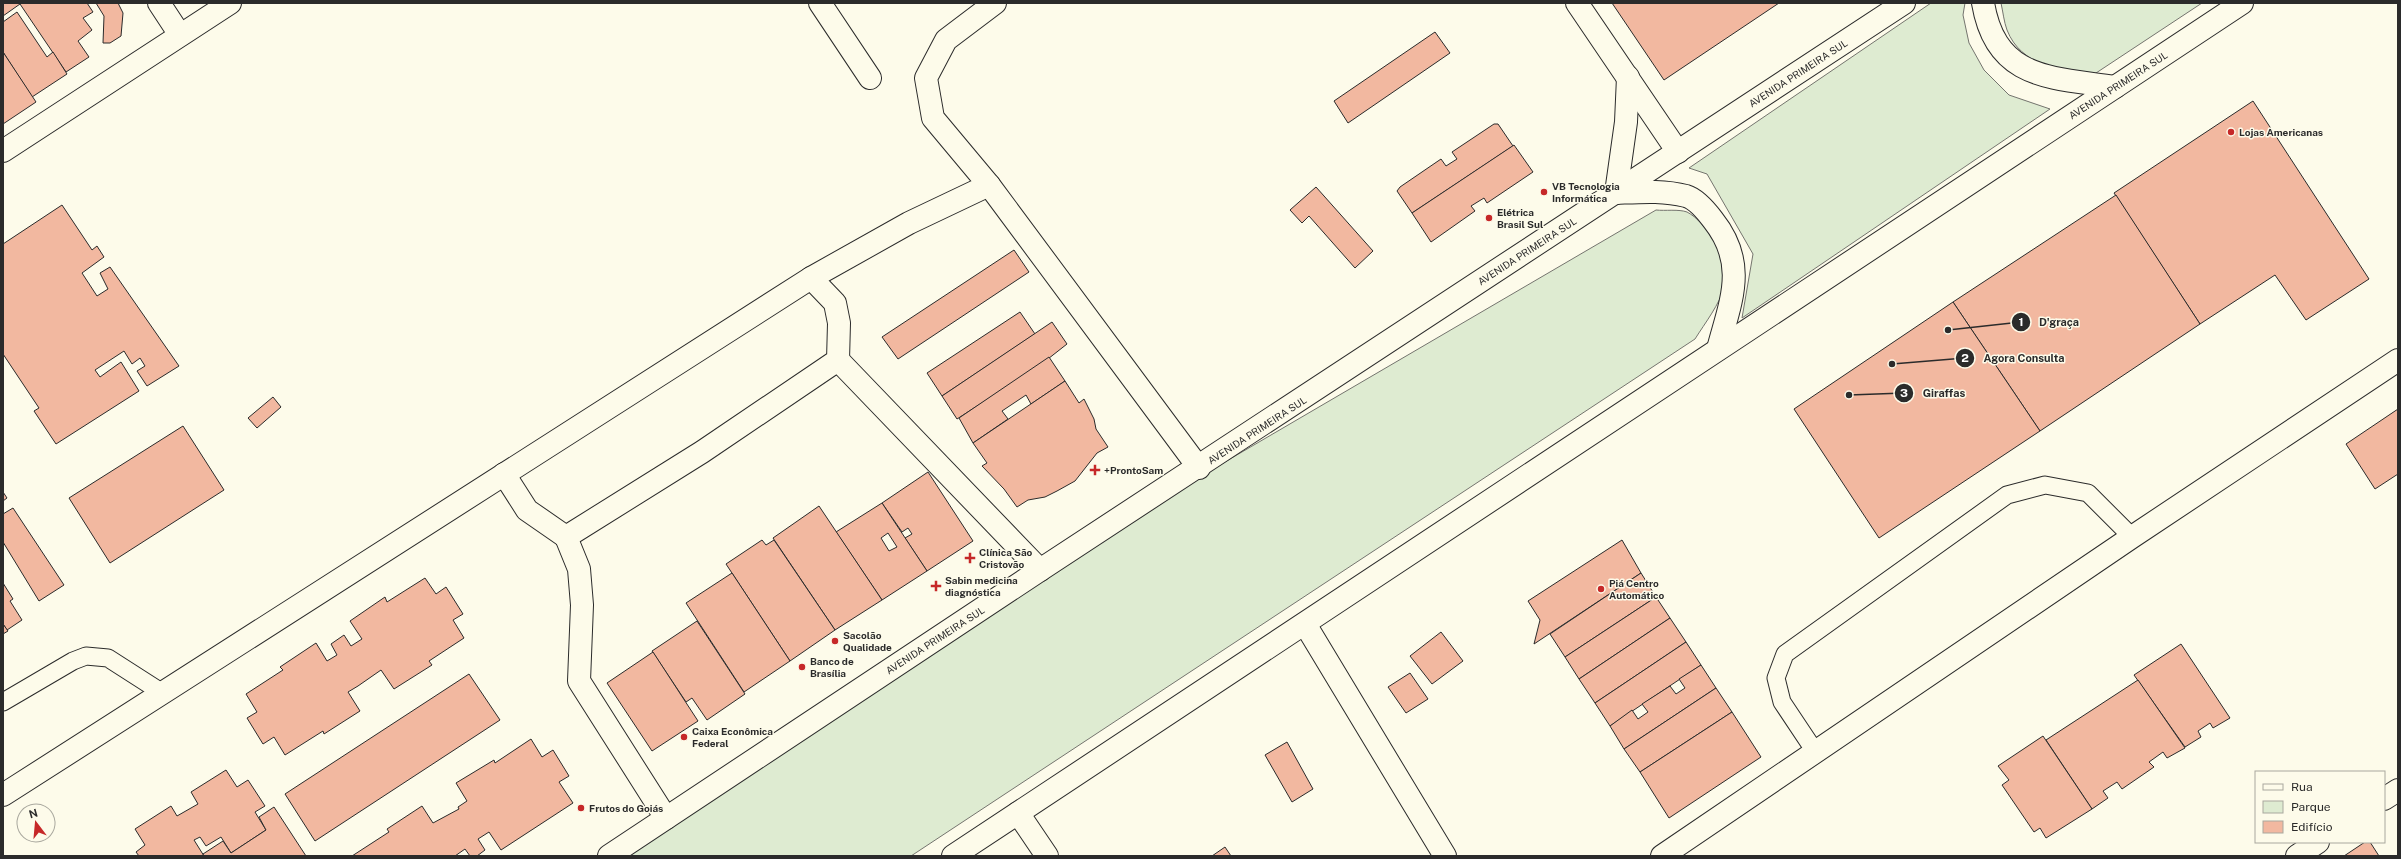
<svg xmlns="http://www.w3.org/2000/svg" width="2401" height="859" viewBox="0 0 2401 859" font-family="'Public Sans',sans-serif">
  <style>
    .green { fill: #deebd1; stroke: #74746e }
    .building { fill: #f2b8a0; stroke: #2b2b2b; fill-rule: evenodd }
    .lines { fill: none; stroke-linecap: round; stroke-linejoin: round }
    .service-casing { stroke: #2b2b2b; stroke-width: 19 }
    .minor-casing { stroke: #2b2b2b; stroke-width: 24 }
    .secondary-casing { stroke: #2b2b2b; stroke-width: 24 }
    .service { stroke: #fdfbea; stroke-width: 17 }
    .minor { stroke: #fdfbea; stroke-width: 22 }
    .secondary { stroke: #fdfbea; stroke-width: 22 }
    .poi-dot { fill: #c62828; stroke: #fdfbea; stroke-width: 1.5 }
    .labels { text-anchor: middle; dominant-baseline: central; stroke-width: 3; stroke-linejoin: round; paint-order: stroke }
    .street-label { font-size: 10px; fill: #2b2b2b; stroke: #fdfbea }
    .poi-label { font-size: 10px; font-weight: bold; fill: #2b2b2b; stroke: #fdfbea; text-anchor: start }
    .leader { fill: none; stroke: #2b2b2b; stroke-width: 1.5 }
    .callout-dot { fill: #2b2b2b; stroke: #fdfbea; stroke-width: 1.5 }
    .mark-label { font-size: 12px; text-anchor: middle; font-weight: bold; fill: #fff }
    .callout-label { font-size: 11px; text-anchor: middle; font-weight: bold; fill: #2b2b2b; stroke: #fdfbea; stroke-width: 3; stroke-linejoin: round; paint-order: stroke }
  </style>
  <rect width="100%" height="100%" fill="#fdfbea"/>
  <!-- green -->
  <g class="green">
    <path d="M1931,3h34l-2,12 6,28 15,27 25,25 41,14 -308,209 11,-64 -46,-80 -18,-6z"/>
    <path d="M2001,3h201l-109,72c-33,-5 -72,-9 -86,-45 -3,-8 -4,-18 -6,-27z"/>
    <path d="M1656,210c9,1 23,-1 31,2 20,10 44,51 38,73 -5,19 -20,38 -30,54l-784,517h-294l423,-286z"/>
  </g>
  <!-- building -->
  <g class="building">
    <path d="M3,3h17v1l-17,12z"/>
    <path d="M22,3h65l6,9 -10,6 9,12 -14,11 11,16 -23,15 -46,-68z"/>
    <path d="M96,3h22l5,10 -2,23 -11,7h-7l1,-27z"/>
    <path d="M1612,3h167l-115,77z"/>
    <path d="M17,12l30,45 6,-5 14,22 -35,23 -29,-45v-30z"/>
    <path d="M1435,32l15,21 -102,70 -14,-22z"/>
    <path d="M3,52l33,50 -33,22z"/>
    <path d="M2253,101l116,178 -63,41 -31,-45 -75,49 -86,-131z"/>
    <path d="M1494,124h4l15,22 -101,67 -15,-22 3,-4 41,-28 5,7 11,-7 -5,-7z"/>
    <path d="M1514,145l19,27 -46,31 -3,-5 -13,8 4,5 -44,31 -19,-29z"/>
    <path d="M1316,187l57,64 -18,17 -46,-52 -7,7 -12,-13z"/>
    <path d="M2116,195l84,129 -160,107 -87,-129z"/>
    <path d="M62,205l30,45 5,-4 7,11 -22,16 15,23 11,-7 -8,-16 10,-6 69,99 -32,20 -10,-15 8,-5 -5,-8 -8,6 -8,-13 -29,19 5,7 21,-15 18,29 -83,53 -22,-33 5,-3 -36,-54v-110z"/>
    <path d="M1014,250l15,22 -131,87 -16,-22z"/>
    <path d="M1953,302l87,129 -161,107 -85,-129z"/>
    <path d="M1020,312l15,22 -93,62 -15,-23z"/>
    <path d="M1052,322l15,22 -28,22 -82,53 -15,-23z"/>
    <path d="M1049,357l16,24 -34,23 -5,-9 -24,16 6,8 -35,24 -14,-25z"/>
    <path d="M1065,381l14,22 5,-4 10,20 2,10 12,18 -11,6 -22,28 -18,10 -12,6 -17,3 -11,7 -13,-18 -22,-23 5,-3 -14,-20z"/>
    <path d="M273,397l8,10 -24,21 -9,-10z"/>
    <path d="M2398,409v65l-23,15 -29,-45z"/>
    <path d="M183,426l41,64 -114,73 -41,-65z"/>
    <path d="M928,472l45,69 -46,30 -22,-33 7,-4 -4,-6 -6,4 -20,-29z"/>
    <path d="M3,492l4,6 -4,3z"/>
    <path d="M882,503l45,68 -45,29 -46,-68zM888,533l9,14 -8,4 -8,-13z"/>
    <path d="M819,506l63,94 -47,30 -62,-92z"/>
    <path d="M13,508l51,77 -25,16 -36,-59v-28z"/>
    <path d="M762,540l4,5 8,-5 61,90 -45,31 -64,-97z"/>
    <path d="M1622,540l19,33 -107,71 6,-24 -12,-19z"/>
    <path d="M732,573l58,88 -46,31 -58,-89z"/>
    <path d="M1641,573l15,24 -91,60 -15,-23z"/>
    <path d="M425,578l11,16 10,-7 17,27 -10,6 11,18 -35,23 3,4 -38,24 -13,-19 -23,16 -10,6 12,19 -36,23 -1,-3 -38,24 -11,-18 -11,7 -16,-26 10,-6 -11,-18 37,-24 -3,-3 36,-24 11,18 10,-6 -6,-11 13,-9 7,11 11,-7 -12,-18 35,-24 2,5z"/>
    <path d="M3,583l10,16 -3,2 12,19 -15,10 -4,-6z"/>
    <path d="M1656,597l14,21 -91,61 -14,-22z"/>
    <path d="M1670,618l16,24 -91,61 -16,-24z"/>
    <path d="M697,621l48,73 -38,26 -15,-22 -6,4 -34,-51z"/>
    <path d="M3,624l5,7 -5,3z"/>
    <path d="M1441,632l22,29 -31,23 -22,-28z"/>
    <path d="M1686,642l15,23 -91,61 -15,-23z"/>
    <path d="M2181,644l49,74 -17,10 -3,-5 -12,8 3,6 -16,10 -51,-72z"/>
    <path d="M653,652l45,69 -46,30 -45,-68z"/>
    <path d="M1701,665l15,23 -92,61 -14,-23 22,-16 6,9 10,-7 -6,-8 28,-18 6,8 9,-6 -6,-9z"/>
    <path d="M1410,673l18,26 -22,14 -18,-26z"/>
    <path d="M469,674l31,46 -185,121 -30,-47z"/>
    <path d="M2138,680l47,68 -18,10 -4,-6 -14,10 5,5 -32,22 -5,-7 -14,9 5,7 -16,11 -46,-69z"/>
    <path d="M1716,688l16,24 -92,60 -16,-23z"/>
    <path d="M1732,712l29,45 -92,61 -29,-46z"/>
    <path d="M2043,736l49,73 -46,29 -6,-10 -6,4 -32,-47 7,-5 -11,-14z"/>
    <path d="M531,739l11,18 11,-7 16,26 -10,6 14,21 -72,47 -12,-18 -11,7 7,11 -8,6h-7l-5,-7 -10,7h-103l37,-24 -2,-3 35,-23 11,17 26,-14 -1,-2 9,-6 -11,-18 38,-23 1,3z"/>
    <path d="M1287,742l26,47 -21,13 -27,-47z"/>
    <path d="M226,770l11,17 11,-7 17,26 -10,6 11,18 -35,23 -10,-16 -15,9 -6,-9 -6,3 10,16h-65l-3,-4 9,-7 -10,-16 36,-23 6,10 21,-12 -7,-12z"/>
    <path d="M274,807l32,49h-102l-1,-2 20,-13 8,12 35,-23 -7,-13z"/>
    <path d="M2365,842h5l9,14h-35z"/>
    <path d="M1225,847l6,9h-19z"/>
  </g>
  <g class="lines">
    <defs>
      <g id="service">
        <path d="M3,702l70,-41 13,-5 22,2 53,34"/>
        <path d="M1816,753l-34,-51 -6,-24 9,-24 222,-159 38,-10 43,8 44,44"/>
      </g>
      <g id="minor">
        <path d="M159,3l21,32"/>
        <path d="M820,3l50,75"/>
        <path d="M1577,3l101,149"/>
        <path d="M3,151l227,-148"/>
        <path d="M989,185l210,283"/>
        <path d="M1616,193l10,-71 2,-45"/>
        <path d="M838,360l202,210"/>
        <path d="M504,474l23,36 39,27 136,-85 136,-92 1,-37 -4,-20 -24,-25"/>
        <path d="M566,537l13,32 3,36 -3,76 87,137"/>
        <path d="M1305,624l140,232"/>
        <path d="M3,795l808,-517 98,-55 80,-38 -56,-67 -7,-40 20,-38 49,-37"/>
        <path d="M2384,799l14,-9"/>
        <path d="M1018,813l29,43"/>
        <path d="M1662,856l470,-319 266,-177"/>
        <path d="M2297,856l21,-14"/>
      </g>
      <g id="secondary">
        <path d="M1983,3c13,77 67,74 132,84"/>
        <path d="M1616,193c24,-1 47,-3 70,3 10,3 21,16 27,24 35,44 18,80 5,129"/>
        <path d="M609,856l431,-286 864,-567"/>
        <path d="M953,856l1289,-853"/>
      </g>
    </defs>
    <!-- service casing -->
    <use href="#service" class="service-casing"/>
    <!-- minor casing -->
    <use href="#minor" class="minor-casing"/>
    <!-- secondary casing -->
    <use href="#secondary" class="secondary-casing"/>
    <!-- service -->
    <use href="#service" class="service"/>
    <!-- minor -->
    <use href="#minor" class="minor"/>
    <!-- secondary -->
    <use href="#secondary" class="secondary"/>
  </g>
  <!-- markers -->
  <g class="poi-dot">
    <circle cx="2231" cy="132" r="4"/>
    <circle cx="1544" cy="192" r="4"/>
    <circle cx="1489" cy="218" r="4"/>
    <path d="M1093 464h4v4h4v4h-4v4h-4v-4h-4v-4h4z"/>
    <path d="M968 552h4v4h4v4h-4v4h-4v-4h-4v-4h4z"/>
    <path d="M934 580h4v4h4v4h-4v4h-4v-4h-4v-4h4z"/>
    <circle cx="1601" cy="589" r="4"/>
    <circle cx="835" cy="641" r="4"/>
    <circle cx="802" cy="667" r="4"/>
    <circle cx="684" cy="737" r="4"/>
    <circle cx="581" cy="808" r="4"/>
  </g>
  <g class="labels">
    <!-- street labels -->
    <g class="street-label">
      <text transform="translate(1798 73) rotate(-33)">AVENIDA PRIMEIRA SUL</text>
      <text transform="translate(2118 85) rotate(-33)">AVENIDA PRIMEIRA SUL</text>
      <text transform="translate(1527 251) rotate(-33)">AVENIDA PRIMEIRA SUL</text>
      <text transform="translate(1257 430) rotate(-33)">AVENIDA PRIMEIRA SUL</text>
      <text transform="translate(935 640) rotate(-33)">AVENIDA PRIMEIRA SUL</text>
    </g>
    <!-- poi labels -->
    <g class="poi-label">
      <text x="2239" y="132">Lojas Americanas</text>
      <text x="1552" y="186">VB Tecnologia<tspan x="1552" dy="12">Informática</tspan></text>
      <text x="1497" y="212">Elétrica<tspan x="1497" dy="12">Brasil Sul</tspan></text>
      <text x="1104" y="470">+ProntoSam</text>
      <text x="979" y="552">Clínica São<tspan x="979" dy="12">Cristovão</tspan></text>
      <text x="945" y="580">Sabin medicina<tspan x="945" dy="12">diagnóstica</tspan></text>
      <text x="1609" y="583">Piá Centro<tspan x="1609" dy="12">Automático</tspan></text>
      <text x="843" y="635">Sacolão<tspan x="843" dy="12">Qualidade</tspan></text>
      <text x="810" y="661">Banco de<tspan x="810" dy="12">Brasília</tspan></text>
      <text x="692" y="731">Caixa Econômica<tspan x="692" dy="12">Federal</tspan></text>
      <text x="589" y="808">Frutos do Goiás</text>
    </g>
  </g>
  <!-- callouts -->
  <path class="leader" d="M1948 330L2021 322M1892 364L1965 358M1849 395L1904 393"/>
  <g class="callout-dot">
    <circle cx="1948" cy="330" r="4"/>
    <circle cx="1892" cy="364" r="4"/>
    <circle cx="1849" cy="395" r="4"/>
    <circle cx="2021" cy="322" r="10"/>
    <circle cx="1965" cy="358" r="10"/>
    <circle cx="1904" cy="393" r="10"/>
  </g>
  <g class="mark-label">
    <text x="2021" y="326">1</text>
    <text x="1965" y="362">2</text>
    <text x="1904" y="397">3</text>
  </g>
  <g class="callout-label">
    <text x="2059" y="326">D'graça</text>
    <text x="2024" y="362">Agora Consulta</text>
    <text x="1944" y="397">Giraffas</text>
  </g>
  <!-- border -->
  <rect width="2401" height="859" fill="none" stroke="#2b2b2b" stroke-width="8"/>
  <!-- legend -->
  <rect x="2255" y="771" width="130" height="72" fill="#fdfbea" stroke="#a9a89e"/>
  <rect x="2263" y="784" width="20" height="6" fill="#fdfbea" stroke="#a9a89e"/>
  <text x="2291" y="791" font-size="12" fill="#2b2b2b">Rua</text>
  <rect x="2263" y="801" width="20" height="12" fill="#deebd1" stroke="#a9a89e"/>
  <text x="2291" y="811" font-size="12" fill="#2b2b2b">Parque</text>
  <rect x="2263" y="821" width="20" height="12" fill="#f2b8a0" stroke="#a9a89e"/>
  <text x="2291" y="831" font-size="12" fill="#2b2b2b">Edifício</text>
  <!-- north arrow -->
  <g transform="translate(36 823) rotate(344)"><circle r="19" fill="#fdfbea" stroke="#a9a89e"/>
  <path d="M0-3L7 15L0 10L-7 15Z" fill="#c62828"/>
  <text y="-6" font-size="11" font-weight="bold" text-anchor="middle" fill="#2b2b2b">N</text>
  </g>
</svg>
